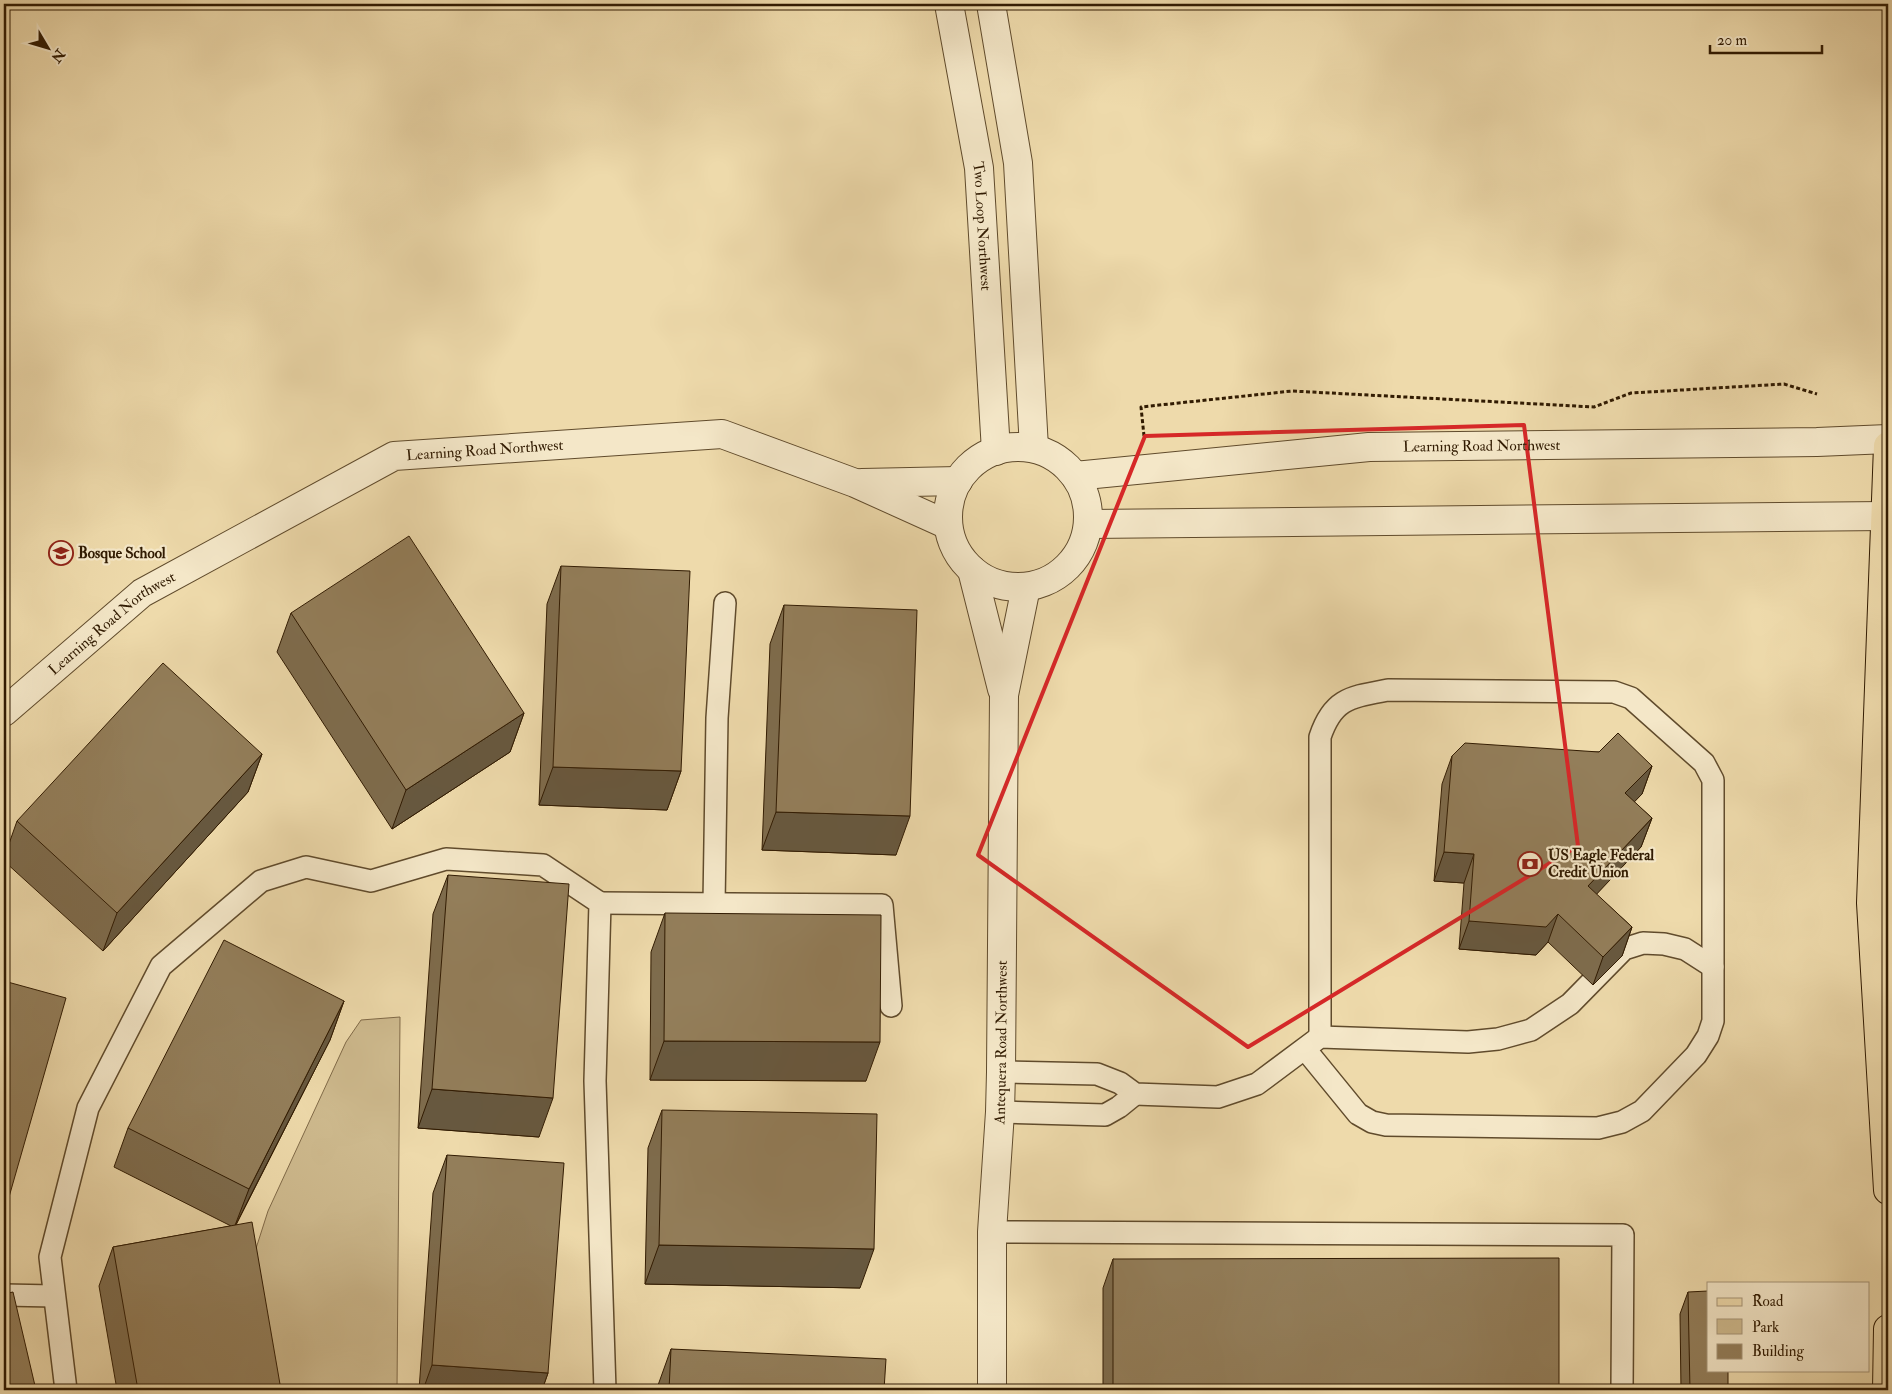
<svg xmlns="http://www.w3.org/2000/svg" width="1892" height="1394" viewBox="0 0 1892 1394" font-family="'IM FELL Double Pica',serif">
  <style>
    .green { fill: #ceba8e; stroke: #806a48 }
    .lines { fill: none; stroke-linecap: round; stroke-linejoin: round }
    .service-casing { stroke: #604b2c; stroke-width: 24 }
    .minor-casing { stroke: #604b2c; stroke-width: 30 }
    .primary-casing { stroke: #311b02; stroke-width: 30 }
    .path { stroke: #311b02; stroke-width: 3; stroke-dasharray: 4 2.5; stroke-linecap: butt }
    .service { stroke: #f4e7c8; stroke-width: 21 }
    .minor { stroke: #f4e7c8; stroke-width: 28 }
    .primary { stroke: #eedaab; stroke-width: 28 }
    .wall { fill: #7e6c4d; stroke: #311b02 }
    .shaded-wall { fill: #67583f; stroke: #311b02 }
    .building { fill: #937e5a; stroke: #311b02 }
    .marked { fill: none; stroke: #d62828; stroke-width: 4; stroke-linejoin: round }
    .labels { text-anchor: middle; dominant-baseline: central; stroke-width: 4.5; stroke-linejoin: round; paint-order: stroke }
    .street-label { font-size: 15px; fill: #311b02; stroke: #f4e7c8 }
    .poi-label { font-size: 15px; font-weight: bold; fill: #311b02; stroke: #f4e7c8; text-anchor: start }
  </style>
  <rect width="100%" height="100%" fill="#eedaab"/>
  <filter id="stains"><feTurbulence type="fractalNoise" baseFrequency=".004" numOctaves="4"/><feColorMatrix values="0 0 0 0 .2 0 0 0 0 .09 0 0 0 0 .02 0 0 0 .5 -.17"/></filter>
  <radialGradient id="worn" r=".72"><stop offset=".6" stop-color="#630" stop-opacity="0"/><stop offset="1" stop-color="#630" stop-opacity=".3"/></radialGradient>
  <!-- green -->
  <path class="green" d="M400,1017l-3,373h-137l-17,-101 25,-78 78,-169 15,-22z"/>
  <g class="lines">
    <defs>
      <g id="service">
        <path d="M600,903l282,2 9,101"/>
        <path d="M714,904l3,-186 8,-115"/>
        <path d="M1305,1049l53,65 14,8 14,3 212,3 24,-6 20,-11 54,-56 12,-19 5,-15v-241l-9,-17 -73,-65 -17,-6 -226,-2c-37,7 -55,8 -68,47v300"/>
        <path d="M1001,1072l96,2 23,9 15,11 83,3 39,-13 63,-47 148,5 30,-3 33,-9 39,-26 54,-55 19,-6 21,1 21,5 28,18"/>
        <path d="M1000,1112l105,3 14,-8 16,-13"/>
        <path d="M992,1232l631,3 -1,155"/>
        <path d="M4,1295l50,1"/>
        <path d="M66,1390l-16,-133 38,-149 73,-142 100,-85 45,-14 65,14 75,-22 97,6 57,38 -5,178 10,309"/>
      </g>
      <g id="minor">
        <path id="s1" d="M949,4l30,164 17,283"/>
        <path d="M991,4l27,159 16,285"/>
        <circle cx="1018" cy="517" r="70"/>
        <path id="s2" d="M1075,476l294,-29 448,-5 71,-3"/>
        <path d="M862,483l96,-2"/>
        <path d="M1088,524l797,-8"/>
        <path d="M972,570l30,119"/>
        <path id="s3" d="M4,712l138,-119 252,-137 328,-22 133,49 93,42"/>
        <path id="s4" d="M992,1390v-158l8,-120 1,-40 3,-377 22,-108"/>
      </g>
      <g id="primary">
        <path d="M1888,446l-17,457 17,287"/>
        <path d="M1887,1390l1,-61"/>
      </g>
    </defs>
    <!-- service casing -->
    <use href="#service" class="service-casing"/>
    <!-- minor casing -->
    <use href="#minor" class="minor-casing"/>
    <!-- primary casing -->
    <use href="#primary" class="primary-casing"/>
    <!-- path -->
    <path class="path" d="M1144,436l-3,-29 151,-16 302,16 37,-14 153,-9 33,10"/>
    <!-- service -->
    <use href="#service" class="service"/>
    <!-- minor -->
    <use href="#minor" class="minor"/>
    <!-- primary -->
    <use href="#primary" class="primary"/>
  </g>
  <!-- wall -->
  <g class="wall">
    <path d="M561,566l120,205 -14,39 -128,-5 8,-201z"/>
    <path d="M784,605l112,250 -134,-5 8,-206z"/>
    <path d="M291,613l233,100 -14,39 -118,77 -115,-177z"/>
    <path d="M1599,752l53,14 -10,28 -8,8 18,16 -11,29 -45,47 36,33 -10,29 -29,29 -45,-43 -12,13 -77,-6 5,-66 -30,-2 8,-97 10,-28z"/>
    <path d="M262,754l-14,38 -145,159 -99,-90v-3l13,-37z"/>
    <path d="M448,875l91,262 -121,-9 15,-214z"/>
    <path d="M665,913l201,168 -216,-1 1,-128z"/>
    <path d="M4,981l5,216 -5,13z"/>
    <path d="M344,1001l-14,39 -94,185 45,165h-164l-18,-104 14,-39 118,-21 -117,-59 14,-39z"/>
    <path d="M662,1110l198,178 -215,-4 3,-136z"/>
    <path d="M447,1155l101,218 -6,17h-123l14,-197z"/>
    <path d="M1113,1259l446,131h-456v-102z"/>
    <path d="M1688,1292l40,98h-47l-1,-76z"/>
    <path d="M671,1349l213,41h-227v-2z"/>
  </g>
  <!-- shaded-wall -->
  <g class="shaded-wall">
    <path d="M524,713l-14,39 -118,77 14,-39z"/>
    <path d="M262,754l-14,38 -145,159 14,-38z"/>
    <path d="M1652,766l-10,28 -27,28 10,-29z"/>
    <path d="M553,767l128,4 -14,39 -128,-5z"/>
    <path d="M776,812l134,4 -14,39 -134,-5z"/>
    <path d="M1652,818l-11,29 -63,67 10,-28z"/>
    <path d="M1444,852l30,2 -10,29 -30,-2z"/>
    <path d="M1558,914l-10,28 -12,13 -77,-6 10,-28z"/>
    <path d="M1632,927l-10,29 -29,29 10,-28z"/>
    <path d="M344,1001l-14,39 -96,188 15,-39z"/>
    <path d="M664,1041l216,1 -14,39 -216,-1z"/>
    <path d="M432,1089l121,9 -14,39 -121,-9z"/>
    <path d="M659,1245l215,4 -14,39 -215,-4z"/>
    <path d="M432,1365l116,8 -6,17h-119z"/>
  </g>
  <!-- building -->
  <g class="building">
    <path d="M409,536l115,177 -118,77 -115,-177z"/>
    <path d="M561,566l129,5 -9,200 -128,-4z"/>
    <path d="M784,605l133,5 -7,206 -134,-4z"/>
    <path d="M163,663l99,91 -145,159 -100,-92z"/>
    <path d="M1618,733l34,33 -27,27 27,25 -64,68 44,41 -29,30 -45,-43 -12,13 -77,-6 5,-67 -30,-2 8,-96 13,-13 134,9z"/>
    <path d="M448,875l121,9 -16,214 -121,-9z"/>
    <path d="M665,913l216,2 -1,127 -216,-1z"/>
    <path d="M224,940l120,61 -95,188 -121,-61z"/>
    <path d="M4,981l62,17 -57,199 -5,-2z"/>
    <path d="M662,1110l215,4 -3,135 -215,-4z"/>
    <path d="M447,1155l117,8 -16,210 -116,-8z"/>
    <path d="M252,1222l29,168h-143l-25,-143z"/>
    <path d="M1559,1258v132h-446v-131z"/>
    <path d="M1708,1291v79h20v20h-38l-2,-98z"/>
    <path d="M13,1292l23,98h-32v-96z"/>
    <path d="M671,1349l215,10 -2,31h-215z"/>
  </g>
  <!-- marked area -->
  <path class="marked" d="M1524,425l54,421 -330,201 -270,-192 167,-419z"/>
  <!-- icons -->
  <defs>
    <symbol id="school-ring" viewBox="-11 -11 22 22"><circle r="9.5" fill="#f4e7c8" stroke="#8f2418" stroke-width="1.5"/><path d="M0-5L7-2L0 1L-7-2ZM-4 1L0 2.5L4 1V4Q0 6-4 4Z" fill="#8f2418"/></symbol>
    <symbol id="bank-ring" viewBox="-11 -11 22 22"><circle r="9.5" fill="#f4e7c8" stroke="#8f2418" stroke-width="1.5"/><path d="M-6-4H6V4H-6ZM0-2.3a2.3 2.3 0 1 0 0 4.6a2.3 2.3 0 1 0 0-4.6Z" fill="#8f2418"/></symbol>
  </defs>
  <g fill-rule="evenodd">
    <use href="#school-ring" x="47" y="539" width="28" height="28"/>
    <use href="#bank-ring" x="1516" y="850" width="28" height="28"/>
  </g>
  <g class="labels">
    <!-- street labels -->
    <g class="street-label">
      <text stroke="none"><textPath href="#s1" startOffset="225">Two Loop Northwest</textPath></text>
      <text stroke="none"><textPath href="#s2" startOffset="408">Learning Road Northwest</textPath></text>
      <text stroke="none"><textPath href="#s3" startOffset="560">Learning Road Northwest</textPath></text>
      <text stroke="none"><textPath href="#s3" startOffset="140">Learning Road Northwest</textPath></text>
      <text stroke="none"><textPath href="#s4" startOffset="348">Antequera Road Northwest</textPath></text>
    </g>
    <!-- poi labels -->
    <g class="poi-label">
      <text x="78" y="553">Bosque School</text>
      <text x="1548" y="855">US Eagle Federal<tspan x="1548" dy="17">Credit Union</tspan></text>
    </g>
  </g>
  <!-- margin -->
  <rect width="1892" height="1394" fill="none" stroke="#eedaab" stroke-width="20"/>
  <rect x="5" y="5" width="1882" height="1384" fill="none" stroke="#311b02" stroke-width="2.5"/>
  <rect x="10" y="10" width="1872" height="1374" fill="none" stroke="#311b02"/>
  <!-- legend -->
  <rect x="1707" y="1282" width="162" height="90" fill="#f4e7c8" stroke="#a69579"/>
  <rect x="1717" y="1298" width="25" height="8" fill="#eedaab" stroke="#a69579"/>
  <text x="1752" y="1306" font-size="15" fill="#311b02">Road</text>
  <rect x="1717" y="1319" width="25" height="15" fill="#ceba8e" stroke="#a69579"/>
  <text x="1752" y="1332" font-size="15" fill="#311b02">Park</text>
  <rect x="1717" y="1344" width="25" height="15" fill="#937e5a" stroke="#a69579"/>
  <text x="1752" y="1356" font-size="15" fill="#311b02">Building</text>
  <!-- north arrow -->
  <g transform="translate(48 48) rotate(128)" stroke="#f4e7c8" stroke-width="4" paint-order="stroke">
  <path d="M0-4L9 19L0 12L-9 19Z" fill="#311b02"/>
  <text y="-8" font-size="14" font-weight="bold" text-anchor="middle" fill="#311b02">N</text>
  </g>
  <!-- scale -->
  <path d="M1710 45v8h112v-8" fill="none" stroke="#311b02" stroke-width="2.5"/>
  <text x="1717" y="45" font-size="15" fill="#311b02" stroke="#f4e7c8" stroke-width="4" paint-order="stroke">20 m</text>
  <rect width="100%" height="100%" filter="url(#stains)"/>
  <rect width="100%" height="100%" fill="url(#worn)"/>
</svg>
